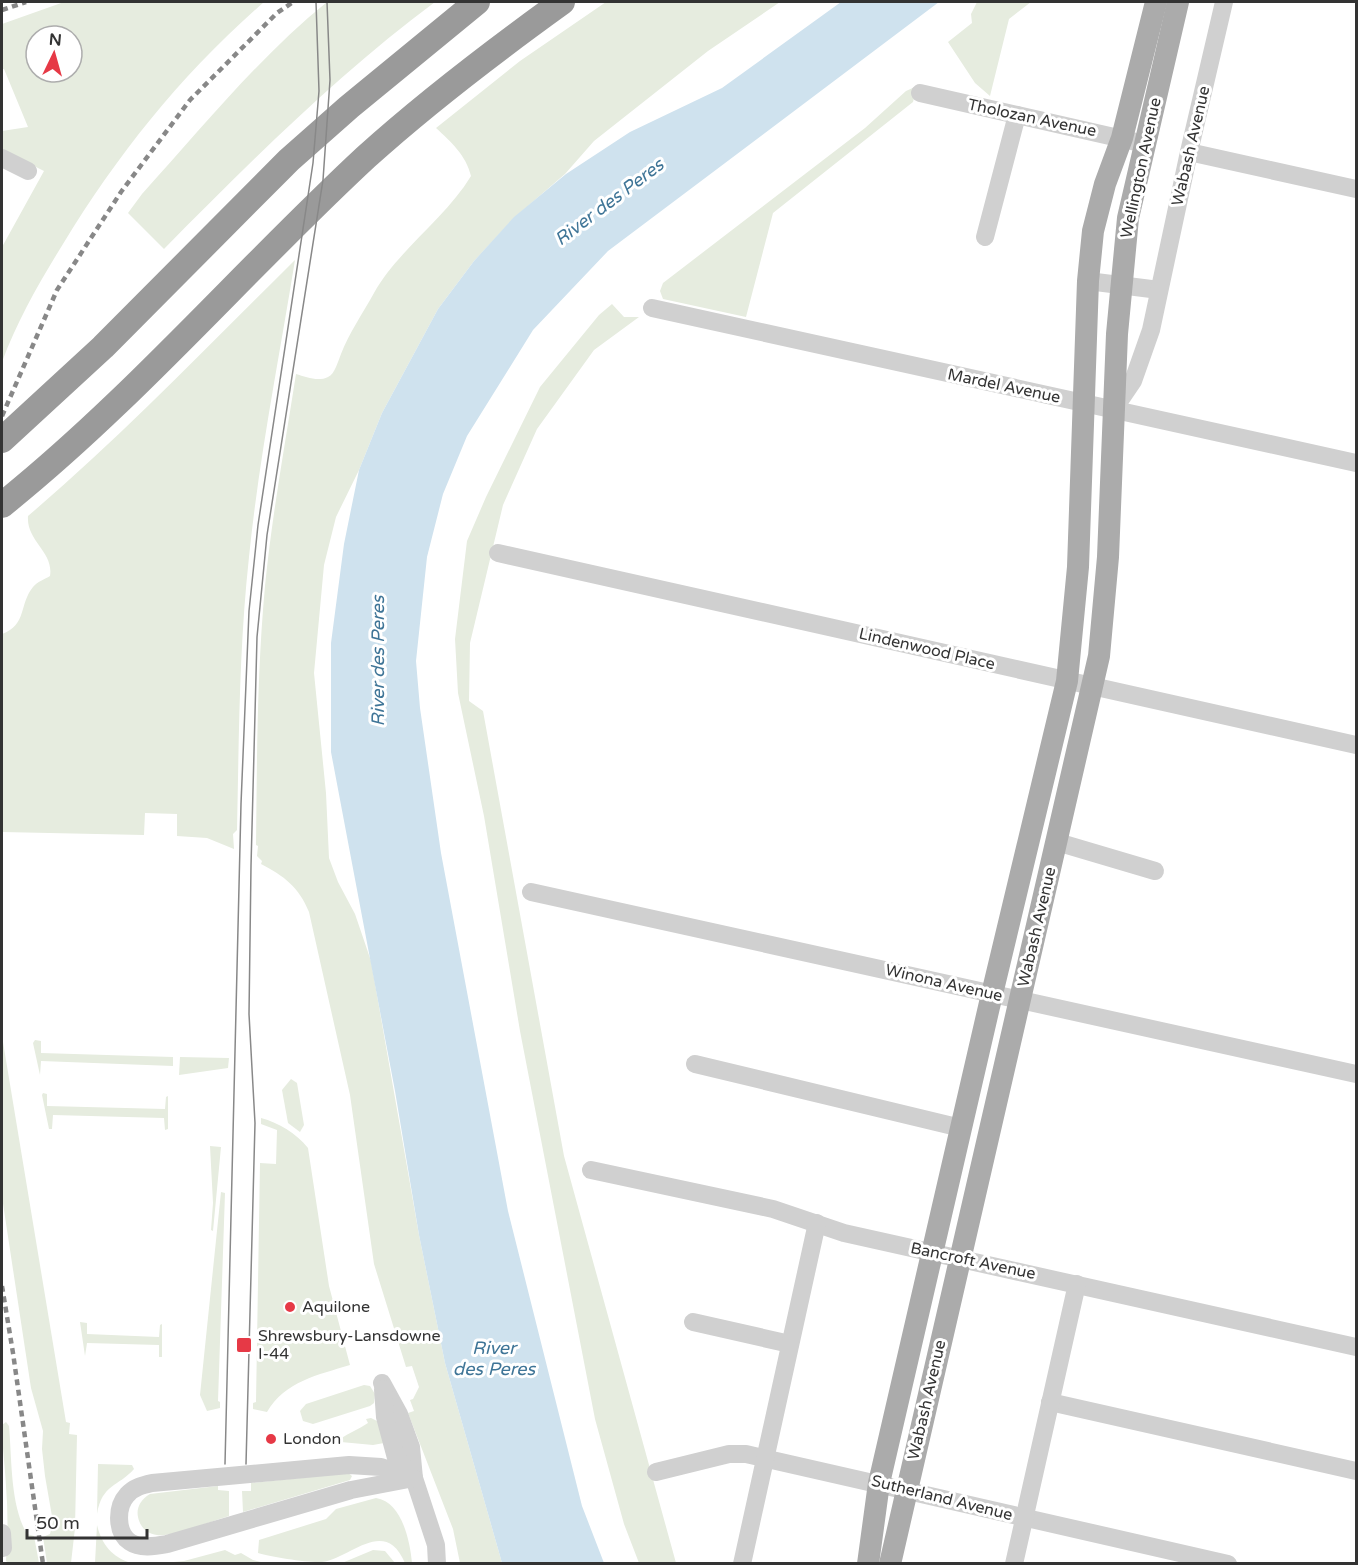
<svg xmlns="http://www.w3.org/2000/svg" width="1358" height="1565" viewBox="0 0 1358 1565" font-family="'Varela Round',sans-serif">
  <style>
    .green { fill: #e6ecdf; fill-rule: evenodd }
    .water { fill: #cfe2ee }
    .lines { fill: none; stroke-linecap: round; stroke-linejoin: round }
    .minor { stroke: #d0d0d0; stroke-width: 18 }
    .major { stroke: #ababab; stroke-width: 22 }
    .highway { stroke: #9a9a9a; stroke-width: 26 }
    .tram { stroke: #888; stroke-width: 1.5 }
    .rail { stroke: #888; stroke-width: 4.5; stroke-dasharray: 6 4.5; stroke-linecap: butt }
    .poi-dot { fill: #e63946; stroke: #fff; stroke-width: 2 }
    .labels { text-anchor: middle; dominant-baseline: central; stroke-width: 6; stroke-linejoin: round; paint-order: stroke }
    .street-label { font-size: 16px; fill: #333; stroke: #fff }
    .poi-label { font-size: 16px; fill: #333; stroke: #fff; text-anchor: start }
    .water-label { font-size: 18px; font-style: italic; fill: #3f7597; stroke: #fff }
  </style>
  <rect width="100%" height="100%" fill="#fff"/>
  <!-- green -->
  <g class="green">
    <path d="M64,2h200c-82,72 -144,149 -201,242 -23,37 -46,77 -61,118v-115l42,-76 -42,-21v-19l26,-4 -24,-58h-2v-45zM36,36h36v36h-36z"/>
    <path d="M327,2h108c-97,72 -185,160 -271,247l-36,-36 14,-19c60,-66 116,-136 185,-192z"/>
    <path d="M606,2h174l-72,49 -114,90 -29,33 -50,43 -41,44 -36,48 -56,104 -23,57 -23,47 -12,48 -10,108 12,120 3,65 9,24 17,32 16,47 48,274 26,128 57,200h-42l-7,-34 -45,-116 6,-2 -4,-11 3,-1 6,-12 -7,-21 -6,1 -32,-103 -24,-169 -41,-183c-10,-25 -25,-36 -48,-48l1,-3 -5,-5 1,-10 -2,-1c1,-86 1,-173 9,-259 7,-71 20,-141 31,-212 10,3 22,8 32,3 7,-3 10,-16 13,-23 8,-21 22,-41 33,-61 24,-43 71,-74 97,-117 -5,-21 -20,-34 -35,-48l84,-67z"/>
    <path d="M977,2h54l-22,17 -19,77 -15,-13 -27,-41 24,-19 -1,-9z"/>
    <path d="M917,86l-4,16 -140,111 -27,104 -83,-18 -3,-8 3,-8 202,-155 41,-37z"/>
    <path d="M295,260c-16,99 -36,198 -46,297 -10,91 -10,182 -12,273l-4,4 1,15 -27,-11 -30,-2v-22l-32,-1 -1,22 -142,-3v-198c25,-9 17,-30 31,-47 4,-5 12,-8 17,-11 4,-24 -24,-35 -22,-60 94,-80 179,-169 267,-256z"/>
    <path d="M612,304l12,13h15l-45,33 -57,79 -34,76 -33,138 -1,58 14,10 81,445 112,407h-37l-15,-39 -29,-105 -75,-388 -36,-215 -26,-123 -3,-54 12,-98 19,-44 54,-110 59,-72z"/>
    <path d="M2,1036l64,386 4,1 -1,11 8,1 -2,93 -4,35h-24l-4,-26 7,-3 3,-12 -8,-46 -3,-27 1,-18 -12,-43 -29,-191z"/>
    <path d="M35,1040l6,1v12l132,4v9l-132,-5 -1,14 -7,-32z"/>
    <path d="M180,1057l49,1 -1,10 -49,7z"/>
    <path d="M291,1079l6,4 7,42 -4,7 -12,-9 -6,-33z"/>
    <path d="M43,1093l4,1v12l118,3 1,-12 2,-1v33l-3,1 -1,-12 -111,-3 -1,14h-3l-7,-34z"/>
    <path d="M261,1118c18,5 35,15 47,30l21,138 21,79c-32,10 -65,16 -83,47l-14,-3v-6l3,-1 4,-239 16,1 1,-34 -16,-6z"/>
    <path d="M210,1146l11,1 -8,84 -2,-1 2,-27z"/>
    <path d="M221,1192l4,1 -7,208 2,1v6l-13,3 -7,-16z"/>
    <path d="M80,1322l7,1v11l72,3 1,-12 2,-1v33h-3v-12l-72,-2 -2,13z"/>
    <path d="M364,1385l6,1 5,8 -1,9 -4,3 -57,18 -10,-3 -3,-10 6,-7z"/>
    <path d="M371,1418l8,4 5,21 -11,2 -32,-3 -1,-3c9,-6 19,-10 28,-16l-2,-4z"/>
    <path d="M6,1422l3,4c3,33 1,79 18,108l7,2 5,27h-31l-2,-2c2,-25 2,-50 0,-75 -1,-21 -4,-40 -4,-61z"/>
    <path d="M98,1464l34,1 2,4c-16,18 -32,15 -37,45z"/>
    <path d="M348,1473l4,3 -2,4 -107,32 -1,-21h9v-8z"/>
    <path d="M218,1486v4l11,1v25c-17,5 -56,21 -72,19 -10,-1 -17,-8 -19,-18 -2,-9 3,-18 12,-23z"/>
    <path d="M376,1498c26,4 34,43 36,65h-7c-20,-47 -54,-5 -83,-1 -14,1 -50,-5 -64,-9l1,-13 67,-21 10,-10z"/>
    <path d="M97,1525c5,20 15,32 34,38h-36z"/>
    <path d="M225,1550l10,5 6,-2 12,7 12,3h-102l21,-2z"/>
    <path d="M373,1550l12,1 10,12h-53z"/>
  </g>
  <!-- water -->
  <path class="water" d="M841,2h98l-331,249 -75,79 -66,106 -24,58 -16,63 -11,104 4,47 21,145 67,358 74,295 22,57h-102l-57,-200 -26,-128 -24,-144 -64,-339v-109l13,-99 15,-74 23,-57 56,-104 36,-48 40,-44 52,-43 64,-42 92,-44z"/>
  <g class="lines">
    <!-- minor -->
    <g class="minor">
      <path d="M920,93l225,51"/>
      <path d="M1189,152l167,37"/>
      <path d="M2,158l26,13"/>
      <path d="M985,237l32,-122"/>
      <path d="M1088,281l71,9"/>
      <path d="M652,308l704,155"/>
      <path d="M1114,409l19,-28 18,-51 38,-178 35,-150"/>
      <path d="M498,553l858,192"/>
      <path d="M1057,842l98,29"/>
      <path d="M531,892l825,182"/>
      <path d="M695,1064l266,64"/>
      <path d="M591,1170l182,39 71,24 512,114"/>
      <path d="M693,1322l97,22"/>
      <path d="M382,1383l17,31 12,33 3,31 22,67 1,19"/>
      <path d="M383,1389l2,28 11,41 16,18"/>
      <path d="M1050,1402l306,69"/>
      <path d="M349,1465l32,2 33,11 -63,12 -184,54c-11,2 -27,5 -37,-2 -14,-9 -14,-35 -3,-47 7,-8 16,-10 25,-12z"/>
      <path d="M656,1472l73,-18h17l482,110"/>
      <path d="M2,1533l1,15"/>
      <path d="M742,1564l75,-341"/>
      <path d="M1014,1564l63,-280"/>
    </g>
    <!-- major -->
    <g class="major">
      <path d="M868,1564l11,-81 113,-489 75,-313 11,-114 10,-286 5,-50 12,-47 17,-46 34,-136"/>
      <path d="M890,1564l209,-908 9,-99 9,-223 11,-116 50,-216"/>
    </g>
    <!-- highway -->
    <g class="highway">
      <path d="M2,440l101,-93 186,-187 60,-53 128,-105"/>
      <path d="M2,505c131,-105 241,-234 364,-348 62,-56 128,-106 196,-155"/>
    </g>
    <!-- tram -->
    <g class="tram">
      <path d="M225,1464l16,-660 8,-193 9,-86 55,-362 6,-72 -3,-89"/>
      <path d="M246,1464l9,-341 -6,-109 2,-148 6,-229 10,-102 56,-355 7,-100 -3,-78"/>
    </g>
    <!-- rail -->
    <g class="rail">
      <path d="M2,10l24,-8"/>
      <path d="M2,416l55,-126 64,-98 69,-92 87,-87 16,-11"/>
      <path d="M2,1286l11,67 30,211"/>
    </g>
  </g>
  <!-- markers -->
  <g class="poi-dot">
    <circle cx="290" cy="1307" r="6"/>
    <rect x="236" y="1337" width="16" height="16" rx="3"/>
    <circle cx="271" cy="1439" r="6"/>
  </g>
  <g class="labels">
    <!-- street labels -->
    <g class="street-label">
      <text transform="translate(1032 118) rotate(12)">Tholozan Avenue</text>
      <text transform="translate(1191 146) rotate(-77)">Wabash Avenue</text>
      <text transform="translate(1141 168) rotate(-78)">Wellington Avenue</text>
      <text transform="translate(1004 386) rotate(12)">Mardel Avenue</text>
      <text transform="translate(927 649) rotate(13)">Lindenwood Place</text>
      <text transform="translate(1037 927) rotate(-77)">Wabash Avenue</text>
      <text transform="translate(944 983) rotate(13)">Winona Avenue</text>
      <text transform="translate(973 1261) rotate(12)">Bancroft Avenue</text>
      <text transform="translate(927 1400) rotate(-77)">Wabash Avenue</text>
      <text transform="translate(942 1498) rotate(14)">Sutherland Avenue</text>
    </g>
    <!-- poi labels -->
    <g class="poi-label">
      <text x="302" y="1307">Aquilone</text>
      <text x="258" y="1336">Shrewsbury-Lansdowne<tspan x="258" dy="18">I-44</tspan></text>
      <text x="283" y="1439">London</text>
    </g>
    <!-- water labels -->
    <g class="water-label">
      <text transform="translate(609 202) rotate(-37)">River des Peres</text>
      <text transform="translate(378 661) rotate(-90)">River des Peres</text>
      <text x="494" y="1348">River<tspan x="494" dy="21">des Peres</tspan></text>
    </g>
  </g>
  <!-- border -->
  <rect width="1358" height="1565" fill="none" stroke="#333333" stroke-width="6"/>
  <!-- north arrow -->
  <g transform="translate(54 54) rotate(5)"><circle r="28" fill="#ffffff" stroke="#adadad" stroke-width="1.5"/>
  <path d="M0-4.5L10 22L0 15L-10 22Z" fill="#e63946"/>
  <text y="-9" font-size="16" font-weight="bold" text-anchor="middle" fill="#333333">N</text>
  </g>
  <!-- scale -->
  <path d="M27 1529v9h120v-9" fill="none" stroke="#333333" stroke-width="3"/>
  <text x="36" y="1529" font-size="18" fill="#333333" stroke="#ffffff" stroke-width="4.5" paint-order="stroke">50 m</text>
</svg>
